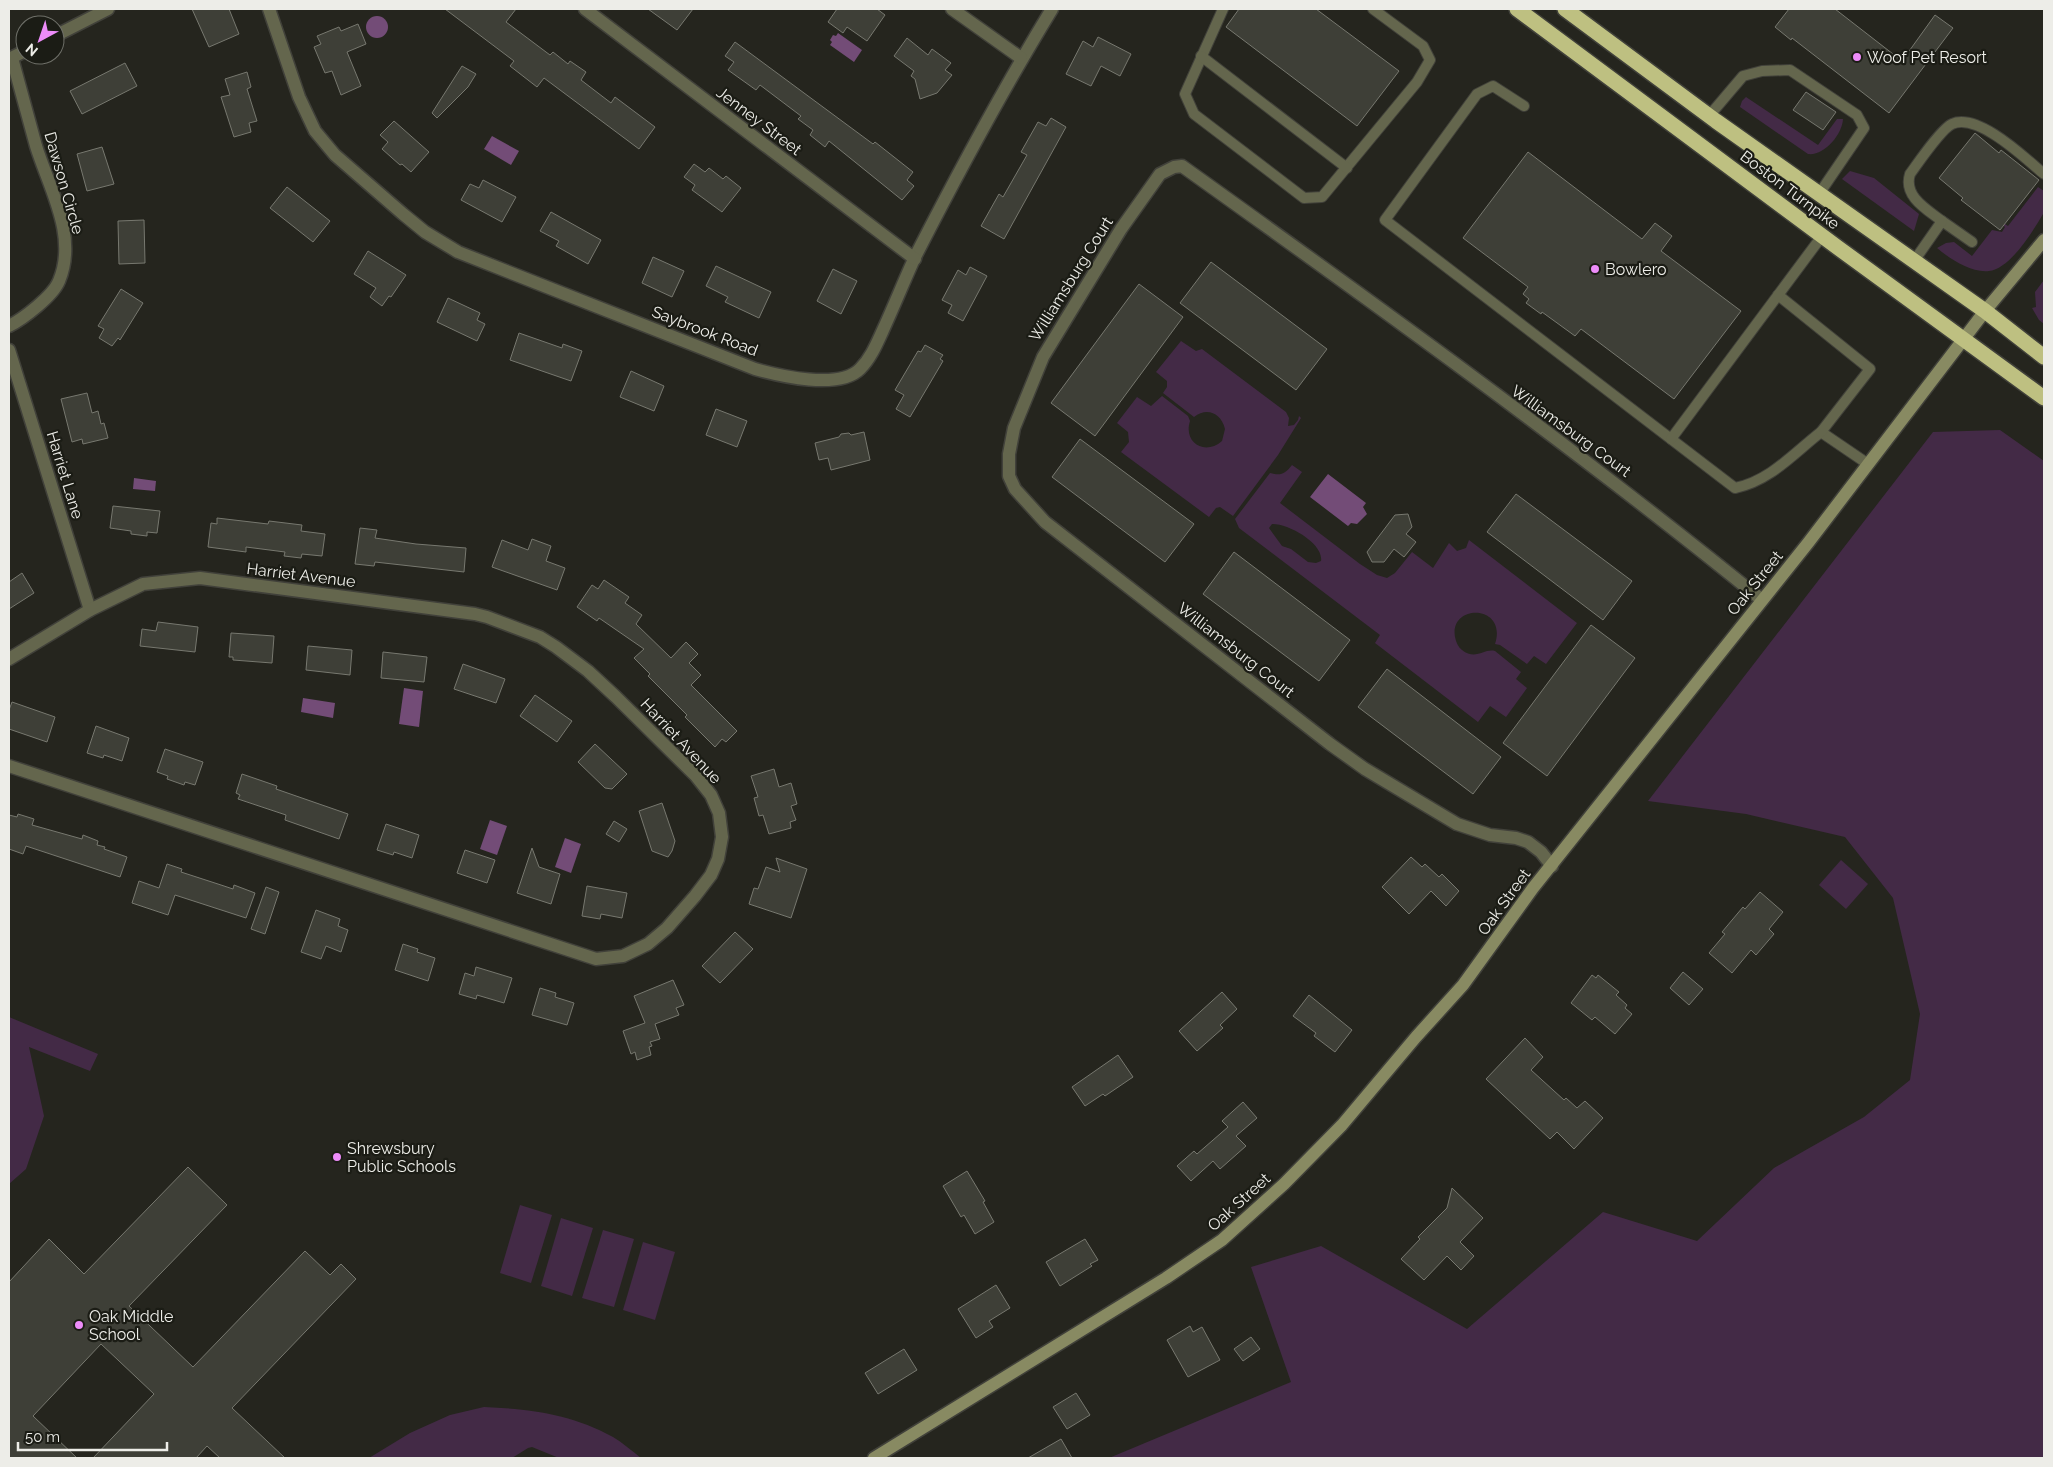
<svg xmlns="http://www.w3.org/2000/svg" width="2053" height="1467" viewBox="0 0 2053 1467" font-family="Raleway,sans-serif">
  <style>
    .green { fill: #432a46; fill-rule: evenodd }
    .water { fill: #734c77 }
    .building { fill: #3e3f37; stroke: #77786f }
    .lines { fill: none; stroke-linecap: round; stroke-linejoin: round }
    .lane-casing { stroke: #41413a; stroke-width: 12 }
    .street-casing { stroke: #41413a; stroke-width: 15 }
    .secondary-casing { stroke: #41413a; stroke-width: 15 }
    .highway-casing { stroke: #41413a; stroke-width: 18 }
    .lane { stroke: #64664d; stroke-width: 10 }
    .street { stroke: #64664d; stroke-width: 12 }
    .secondary { stroke: #888a62; stroke-width: 12 }
    .highway { stroke: #bec081; stroke-width: 15 }
    .poi-dot { fill: #ed8cf9; stroke: #1b1c15; stroke-width: 2 }
    .labels { text-anchor: middle; dominant-baseline: central; stroke-width: 4.5; stroke-linejoin: round; paint-order: stroke }
    .poi-label { font-size: 16px; fill: #edede8; stroke: #1b1c15; text-anchor: start }
    .street-label { font-size: 16px; fill: #edede8; stroke: #1b1c15 }
  </style>
  <rect width="100%" height="100%" fill="#25251e"/>
  <!-- green -->
  <g class="green">
    <path d="M1746,97l72,48 19,-26h6c-1,16 -19,37 -35,35l-68,-47 2,-6z"/>
    <path d="M1850,171l24,7 45,36 -5,17 -72,-52z"/>
    <path d="M2038,187l6,4c0,7 2,18 -1,23 -10,17 -33,55 -54,57 -18,2 -39,-12 -52,-23l9,-5 8,-1 18,14 20,-26 10,2 3,-5 -2,-2 2,-1 3,2z"/>
    <path d="M2044,280v44l-5,-4 -7,-12 4,-1 -1,-15z"/>
    <path d="M1181,341l15,10 6,-2 84,63 3,6 -1,8 6,-1 4,-5 1,-4 2,2 -23,37 -45,61 -13,-9 -4,1 -7,9 -88,-65 8,-10 -1,-10 -11,-9 20,-26 14,9 11,-10 26,20 2,5c-7,22 15,35 32,20l3,-12c-4,-16 -18,-22 -31,-12l-31,-24 4,-6v-6l-11,-9z"/>
    <path d="M2000,430l44,31v997h-935l182,-76 -40,-115 70,-21 146,83 136,-117 94,29 77,-73 90,-51 46,-37 10,-66 -27,-116 -48,-61 -99,-23 -98,-13 285,-369z"/>
    <path d="M1292,465l10,7 -22,31 80,61 17,11 10,3 8,-5 17,-21 21,16 16,-25 8,8 9,-3 3,-8 108,83 -31,41 -12,-8 -7,8 -27,-19 -5,-1c13,-40 -46,-41 -40,-7 1,5 3,10 7,13 14,11 22,-2 33,1l26,21 -5,7 11,9 -21,29 -16,-11 -12,16 -103,-79 5,-8 -141,-107 -4,-9 35,-46c11,3 15,1 22,-8zM1272,524c15,-1 52,19 49,37l-5,2 -8,-1 -17,-13 -9,-3 -13,-18z"/>
    <path d="M1841,860l27,24 -22,25 -27,-24z"/>
    <path d="M9,1017l89,37 -8,17 -61,-24 15,69 -18,53 -17,15z"/>
    <path d="M520,1205l32,10 -21,68 -31,-10z"/>
    <path d="M561,1218l32,10 -21,68 -31,-10z"/>
    <path d="M603,1230l31,9 -20,68 -32,-9z"/>
    <path d="M643,1242l32,10 -20,68 -32,-10z"/>
    <path d="M484,1407c45,2 88,7 129,30 10,6 19,14 28,21h-82l-27,-11 -4,1 -16,10h-143l41,-25 40,-18z"/>
  </g>
  <!-- water -->
  <g class="water">
    <circle cx="377" cy="27" r="11"/>
    <path d="M838,33l24,17 -8,12 -24,-17 2,-3 -2,-2 3,-5 3,1z"/>
    <path d="M492,136l27,15 -8,14 -27,-16z"/>
    <path d="M1328,474l38,29 -3,4 4,7 -10,10 -6,-1 -3,3 -38,-29z"/>
    <path d="M134,478l22,3 -1,10 -22,-2z"/>
    <path d="M404,688l19,3 -4,36 -20,-3z"/>
    <path d="M303,698l32,5 -2,15 -32,-6z"/>
    <path d="M490,820l17,6 -10,29 -17,-6z"/>
    <path d="M565,838l16,6 -10,29 -16,-6z"/>
  </g>
  <!-- building -->
  <g class="building">
    <path d="M192,9h37l10,25 -30,13z"/>
    <path d="M445,9h71l-10,13 44,33 3,-3 15,12 2,-3 16,11 -5,8 30,23 4,-6 40,30 -16,22 -95,-71 -7,9 -27,-21 4,-5z"/>
    <path d="M648,9h45l-16,21z"/>
    <path d="M837,9h40l8,6 -18,26 -20,-14 -4,6 -15,-11z"/>
    <path d="M1239,9h77l83,62 -42,55 -131,-99z"/>
    <path d="M1789,9h46l67,52 33,-46 18,13 -64,85 -97,-75 -1,2 -16,-13z"/>
    <path d="M358,24l8,20 -19,8 14,34 -20,9 -9,-24 -7,2 -11,-26 7,-3 -4,-8 22,-9 2,4z"/>
    <path d="M1098,37l33,17 -11,22 -19,-10 -10,20 -25,-12 17,-33 10,6z"/>
    <path d="M907,38l21,17 4,-6 19,14 -6,7 7,5 -15,18 -17,6 -5,-20 -4,-3 3,-5 -20,-15z"/>
    <path d="M735,42l138,102 2,-2 38,30 -6,8 7,6 -12,14 -73,-59 -4,6 -15,-12 3,-5 -15,-11 3,-3 -41,-31 -4,5 -28,-20 6,-8 -9,-6z"/>
    <path d="M125,63l12,23 -55,28 -12,-23z"/>
    <path d="M462,66l14,8 -8,13 -31,31 -5,-5z"/>
    <path d="M247,72l4,15 -4,2 10,32 -8,2 2,9 -17,5 -13,-40 9,-2 -5,-16z"/>
    <path d="M1806,92l30,20 -13,18 -30,-20z"/>
    <path d="M1051,118l15,9 -62,112 -23,-13 18,-32 4,3 24,-42 -6,-3 17,-30 8,4z"/>
    <path d="M394,121l35,31 -18,20 -9,-8 -2,1 -18,-16 6,-7 -8,-7z"/>
    <path d="M1975,133l24,20 2,-3 38,30 -39,50 -39,-30 2,-2 -24,-20z"/>
    <path d="M102,147l12,37 -27,7 -10,-37z"/>
    <path d="M1528,152l114,87 13,-16 17,13 -11,15 80,60 -67,88 -93,-70 -6,7 -33,-24 -1,2 -15,-11 3,-4 -6,-5 5,-7 -65,-49z"/>
    <path d="M694,164l11,8 4,-4 14,11 3,-3 15,12 -19,24 -30,-22 3,-5 -11,-8z"/>
    <path d="M483,180l33,17 -14,25 -41,-22 9,-16 9,4z"/>
    <path d="M287,187l43,34 -17,21 -43,-34z"/>
    <path d="M551,212l50,28 -13,24 -32,-18 3,-5 -19,-10z"/>
    <path d="M144,220l1,43 -26,1 -1,-43z"/>
    <path d="M368,251l38,24 -15,22 -2,-1 -7,10 -12,-9 6,-9 -22,-14z"/>
    <path d="M653,257l31,14 -12,26 -30,-14z"/>
    <path d="M1211,262l116,87 -31,41 -116,-87z"/>
    <path d="M716,266l55,26 -12,26 -34,-16 3,-5 -22,-11z"/>
    <path d="M970,267l17,9 -24,45 -15,-8 4,-8 -10,-5 16,-30 8,5z"/>
    <path d="M833,269l24,12 -16,33 -24,-13z"/>
    <path d="M1139,284l44,33 -88,119 -44,-33z"/>
    <path d="M121,289l22,14 -23,37 -2,-2 -6,8 -13,-8 5,-9 -6,-3z"/>
    <path d="M448,298l32,15 -3,7 8,4 -8,17 -40,-19z"/>
    <path d="M519,333l43,15 1,-4 19,7 -11,30 -61,-21z"/>
    <path d="M925,345l18,10 -3,4 3,2 -33,56 -14,-8 8,-14 -9,-5 23,-39 3,1z"/>
    <path d="M631,371l33,15 -10,25 -34,-14z"/>
    <path d="M87,393l5,20 6,-2 3,13 3,-1 4,15 -25,6 -1,-5 -10,3 -11,-43z"/>
    <path d="M716,409l31,12 -10,26 -31,-12z"/>
    <path d="M864,432l6,28 -39,10 -3,-12 -9,2 -4,-17 24,-6 2,-3 8,-1 2,2z"/>
    <path d="M1080,439l114,85 -29,38 -113,-85z"/>
    <path d="M1516,494l116,87 -29,39 -116,-88z"/>
    <path d="M113,506l47,5 -3,22 -10,-1v4l-16,-2v-3l-21,-3z"/>
    <path d="M1408,514l4,13 -6,7 10,8 -12,15 -10,-8 -10,13h-12l-5,-10 28,-37z"/>
    <path d="M217,518l51,6 1,-3 33,4 -1,6 24,3 -3,22 -20,-2 -1,4 -17,-2 1,-4 -39,-5v5l-38,-5 3,-24 6,1z"/>
    <path d="M360,528l17,2 -2,8 41,6 50,4 -2,24 -89,-10 -1,4 -19,-2z"/>
    <path d="M532,539l19,7 -5,15 19,7 -8,22 -65,-23 10,-27 26,10z"/>
    <path d="M1234,552l116,88 -31,41 -116,-87z"/>
    <path d="M22,573l12,20 -25,16v-27z"/>
    <path d="M604,580l25,17 -4,6 17,12 -6,9 35,34 15,-16 12,12 -9,9 12,12 -10,10 46,46 -11,11 -4,-3 -7,8 -30,-30 2,-2 -39,-39 2,-2 -16,-16 10,-9 -45,-31 -2,3 -20,-14 15,-22 6,4z"/>
    <path d="M158,622l40,5 -3,25 -55,-6 2,-17 14,2z"/>
    <path d="M1591,625l44,33 -88,118 -44,-33z"/>
    <path d="M231,633l43,3 -2,27 -39,-3v-3h-4z"/>
    <path d="M308,646l44,4 -2,25 -44,-5z"/>
    <path d="M383,652l44,5 -3,25 -43,-4z"/>
    <path d="M463,664l42,15 -9,24 -42,-14z"/>
    <path d="M1387,669l114,88 -28,37 -115,-87z"/>
    <path d="M535,695l37,26 -15,21 -37,-26z"/>
    <path d="M12,702l43,15 -8,25 -38,-13v-19z"/>
    <path d="M96,726l33,12 -7,23 -18,-6 -1,3 -16,-5z"/>
    <path d="M595,744l32,30 -15,15 -7,-1 -27,-26z"/>
    <path d="M165,749l38,13 -8,23 -10,-3 -1,3 -17,-6 1,-3 -11,-4z"/>
    <path d="M774,769l5,18 12,-4 6,21 -6,2 5,14 -6,2 1,6 -22,6 -6,-19 -4,1 -5,-18 4,-1 -7,-21z"/>
    <path d="M242,774l35,12 -1,3 72,25 -9,25 -54,-19 1,-5 -48,-16 2,-4 -4,-2z"/>
    <path d="M662,803l13,38 -3,10 -4,6 -16,-6 -13,-40z"/>
    <path d="M18,814l16,5 -2,6 50,14 1,-4 15,6 -1,4 8,2 -1,2 23,8 -7,20 -94,-31 -3,8 -14,-5v-34l8,2z"/>
    <path d="M614,821l13,8 -8,13 -13,-8z"/>
    <path d="M386,824l33,11 -7,23 -18,-6 -1,3 -16,-5z"/>
    <path d="M532,848l7,19 21,7 -9,30 -34,-11z"/>
    <path d="M465,850l30,10 -8,23 -30,-10z"/>
    <path d="M1411,857l11,10 3,-3 14,13 3,-3 17,17 -13,15 -15,-15 -22,23 -27,-27z"/>
    <path d="M776,858l31,11 -16,49 -42,-14 5,-16 4,1 8,-22 14,5z"/>
    <path d="M167,864l15,5 -1,3 40,13 12,4 1,-4 21,8 -9,25 -71,-23 -7,20 -36,-12 7,-22 20,7z"/>
    <path d="M587,886l40,7 -5,25 -21,-4 -1,5 -18,-3z"/>
    <path d="M266,887l13,5 -14,42 -14,-5z"/>
    <path d="M1760,892l23,20 -14,17 5,5 -18,21 -5,-5 -19,23 -23,-20 16,-19 -3,-2 21,-25 2,2z"/>
    <path d="M316,910l24,9 -2,7 10,4 -7,22 -15,-6 -5,13 -20,-7z"/>
    <path d="M735,932l18,17 -33,34 -18,-17z"/>
    <path d="M403,944l15,5 -1,3 18,6 -7,23 -33,-11z"/>
    <path d="M476,967l36,11 -8,25 -27,-8 -1,4 -17,-5 6,-21 9,3z"/>
    <path d="M1683,972l20,17 -14,16 -19,-17z"/>
    <path d="M1592,975l4,3 2,-3 21,17 -3,3 11,10 -2,3 7,6 -17,20 -20,-17 -3,3 -21,-17z"/>
    <path d="M673,980l11,25 -8,3 3,7 -24,9 5,15 -10,3 2,4 -3,1 2,8 -14,5 -2,-8 -4,2 -8,-23 22,-8 -11,-27z"/>
    <path d="M540,988l16,5 -1,4 19,6 -7,22 -35,-10z"/>
    <path d="M1222,992l15,17 -17,16 3,3 -26,23 -18,-20z"/>
    <path d="M1309,995l43,35 -17,22 -21,-16 2,-3 -23,-17z"/>
    <path d="M1525,1038l18,19 -12,13 33,30 2,-2 11,10 8,-7 18,17 -29,31 -17,-17 -7,7 -64,-60z"/>
    <path d="M1118,1055l15,22 -28,19 -2,-2 -18,12 -13,-19z"/>
    <path d="M1243,1102l14,16 -21,18 10,10 -26,23 -7,-8 -22,20 -14,-15 17,-15 3,3 31,-27 -6,-6z"/>
    <path d="M188,1167l39,38 -98,101 64,61 112,-116 25,24 11,-11 15,15 -124,129 53,50h-65l-13,-12 -11,12h-103l61,-64 -53,-50 -68,72 44,42h-68v-176l40,-43 35,35z"/>
    <path d="M967,1171l18,30 -2,1 11,20 -19,12 -11,-19 -3,2 -18,-31z"/>
    <path d="M1452,1188l31,30 -23,24 14,14 -13,14 -14,-14 -23,24 -23,-21 19,-20 -2,-2 29,-29z"/>
    <path d="M1085,1239l13,21 -8,4 2,2 -32,20 -14,-24z"/>
    <path d="M996,1285l14,23 -21,13 4,6 -17,11 -18,-29z"/>
    <path d="M1190,1326l3,6 9,-5 18,33 -32,17 -21,-37z"/>
    <path d="M1251,1337l9,12 -17,12 -9,-12z"/>
    <path d="M904,1349l13,21 -39,24 -13,-21z"/>
    <path d="M1076,1393l14,22 -23,14 -14,-22z"/>
    <path d="M1061,1439l11,19h-44z"/>
  </g>
  <g class="lines">
    <defs>
      <g id="lane">
        <path d="M1223,9l-38,85 9,20 110,84 18,-1 95,-115 13,-22 -7,-14 -50,-37"/>
        <path d="M1201,56l146,112"/>
        <path d="M1524,106l-31,-20 -16,8 -92,126 350,268c35,-7 59,-35 86,-56l47,32"/>
        <path d="M1709,116l34,-40 19,-5 28,-1 67,45 7,13 -45,66"/>
        <path d="M1942,221l30,21"/>
        <path d="M1914,261l28,-40c-16,-12 -39,-25 -32,-47 8,-11 31,-45 42,-50 26,-12 74,35 92,50"/>
        <path d="M1778,295l92,74 -49,63"/>
        <path d="M1671,439l151,-203"/>
      </g>
      <g id="street">
        <path d="M269,9l30,88 16,34 20,24 68,59 22,18 33,20 297,117c25,7 84,21 105,0 11,-11 17,-26 23,-39 11,-24 21,-49 32,-73 43,-84 88,-168 137,-248"/>
        <path d="M585,9l330,250"/>
        <path d="M952,9l69,49"/>
        <path d="M55,36l53,-27"/>
        <path d="M9,59l16,-8"/>
        <path d="M9,326c14,-7 44,-30 50,-45 19,-45 -10,-93 -23,-135 -8,-30 -16,-59 -24,-88"/>
        <path d="M9,350l81,260"/>
        <path d="M9,659l81,-49 53,-26 57,-6 275,36 12,3 53,20 16,10 32,24 28,26 80,79 15,19 8,18 3,24 -4,22 -7,16 -16,21 -28,32 -19,16 -25,12 -27,3 -587,-193"/>
        <path d="M1552,866l-11,-14 -13,-10 -12,-4 -26,-3 -33,-11 -92,-55 -35,-25 -285,-222 -30,-33 -6,-13v-22l5,-26 29,-71 78,-128 39,-55 14,-7 8,-1c196,140 393,282 580,434"/>
      </g>
      <path id="secondary" d="M874,1458l292,-180 56,-38 62,-56 58,-59 74,-88 47,-52 70,-97 275,-345 177,-232 59,-71"/>
      <g id="highway">
        <path d="M1517,9l320,238 207,151"/>
        <path d="M1565,9l151,112 269,190 59,46"/>
      </g>
    </defs>
    <!-- lane casing -->
    <use href="#lane" class="lane-casing"/>
    <!-- street casing -->
    <use href="#street" class="street-casing"/>
    <!-- secondary casing -->
    <use href="#secondary" class="secondary-casing"/>
    <!-- highway casing -->
    <use href="#highway" class="highway-casing"/>
    <!-- lane -->
    <use href="#lane" class="lane"/>
    <!-- street -->
    <use href="#street" class="street"/>
    <!-- secondary -->
    <use href="#secondary" class="secondary"/>
    <!-- highway -->
    <use href="#highway" class="highway"/>
  </g>
  <!-- markers -->
  <g class="poi-dot">
    <circle cx="1857" cy="57" r="5"/>
    <circle cx="1595" cy="269" r="5"/>
    <circle cx="337" cy="1157" r="5"/>
    <circle cx="79" cy="1325" r="5"/>
  </g>
  <g class="labels">
    <!-- poi labels -->
    <g class="poi-label">
      <text x="1867" y="57">Woof Pet Resort</text>
      <text x="1605" y="269">Bowlero</text>
      <text x="347" y="1148">Shrewsbury<tspan x="347" dy="18">Public Schools</tspan></text>
      <text x="89" y="1316">Oak Middle<tspan x="89" dy="18">School</tspan></text>
    </g>
    <!-- street labels -->
    <g class="street-label">
      <text transform="translate(759 121) rotate(37)">Jenney Street</text>
      <text transform="translate(64 183) rotate(74)">Dawson Circle</text>
      <text transform="translate(1790 190) rotate(37)">Boston Turnpike</text>
      <text transform="translate(1071 279) rotate(-58)">Williamsburg Court</text>
      <text transform="translate(705 331) rotate(21)">Saybrook Road</text>
      <text transform="translate(1571 431) rotate(36)">Williamsburg Court</text>
      <text transform="translate(65 475) rotate(73)">Harriet Lane</text>
      <text transform="translate(301 575) rotate(7)">Harriet Avenue</text>
      <text transform="translate(1755 583) rotate(-51)">Oak Street</text>
      <text transform="translate(1236 650) rotate(38)">Williamsburg Court</text>
      <text transform="translate(681 741) rotate(47)">Harriet Avenue</text>
      <text transform="translate(1504 902) rotate(-54)">Oak Street</text>
      <text transform="translate(1239 1202) rotate(-42)">Oak Street</text>
    </g>
  </g>
  <!-- border -->
  <rect width="2053" height="1467" fill="none" stroke="#edede8" stroke-width="20"/>
  <!-- north arrow -->
  <g transform="translate(40 40) rotate(220)"><circle r="24" fill="#1b1c15" stroke="#6f7069"/>
  <path d="M0-4L9 19L0 12L-9 19Z" fill="#ed8cf9"/>
  <text y="-8" font-size="14" font-weight="bold" text-anchor="middle" fill="#edede8">N</text>
  </g>
  <!-- scale -->
  <path d="M18 1442v8h149v-8" fill="none" stroke="#edede8" stroke-width="2.5"/>
  <text x="25" y="1442" font-size="15" fill="#edede8" stroke="#1b1c15" stroke-width="4" paint-order="stroke">50 m</text>
</svg>
